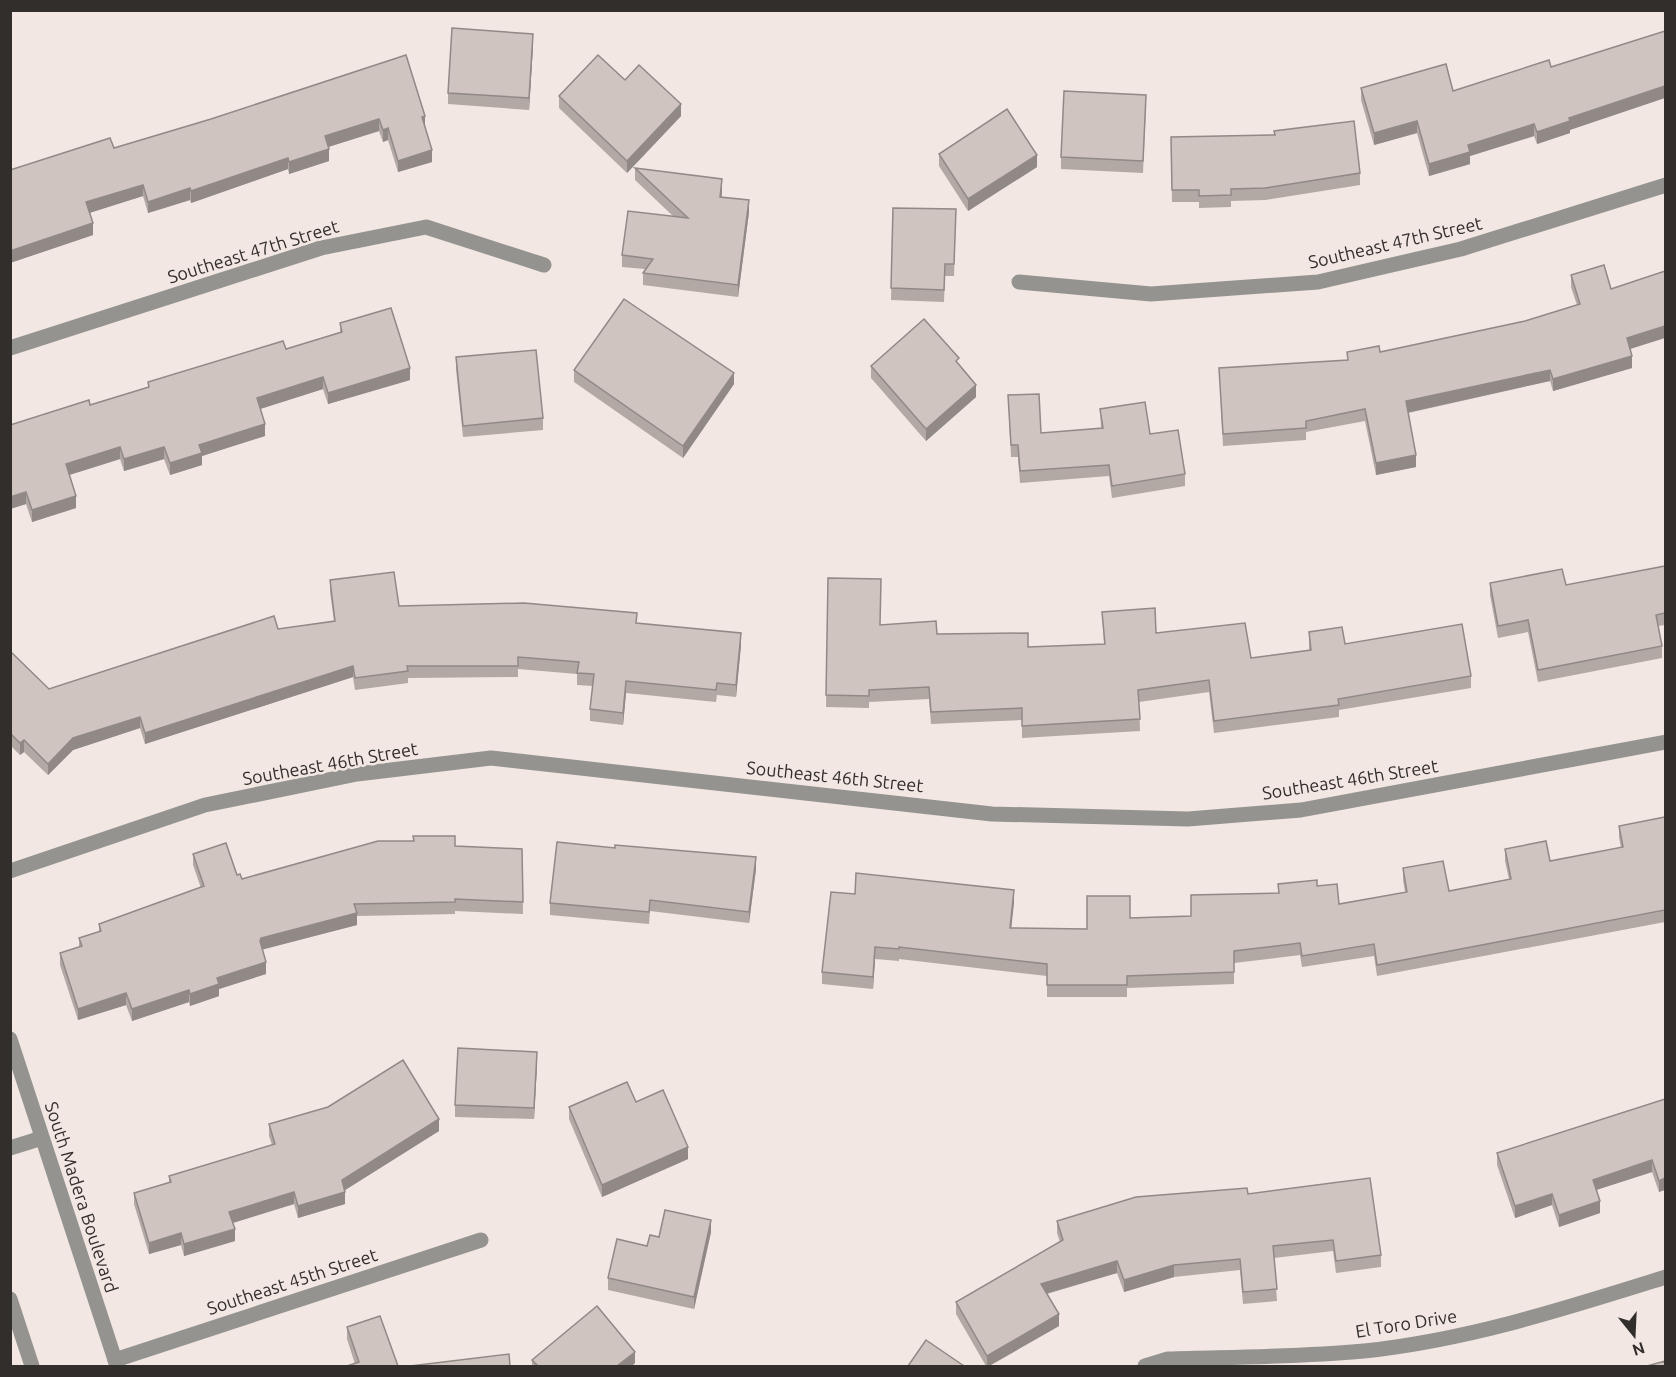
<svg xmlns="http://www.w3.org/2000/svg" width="1676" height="1377" viewBox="0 0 1676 1377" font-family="Ubuntu,sans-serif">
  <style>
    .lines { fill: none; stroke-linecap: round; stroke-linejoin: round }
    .minor { stroke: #94938f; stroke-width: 15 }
    .tertiary { stroke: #94938f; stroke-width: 15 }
    .wall { fill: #b2a9a4 }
    .shaded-wall { fill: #918986 }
    .building { fill: #cfc4bf; stroke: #918986; stroke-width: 1.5 }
    .labels { text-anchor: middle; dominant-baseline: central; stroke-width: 5; stroke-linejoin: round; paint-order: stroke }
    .street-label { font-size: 18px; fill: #322e2c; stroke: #f2e7e2 }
  </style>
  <rect width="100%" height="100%" fill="#f2e7e2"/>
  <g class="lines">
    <!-- minor -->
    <g class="minor">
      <path d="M1019,282l132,12 167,-12 143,-33 205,-64"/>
      <path d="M10,348l311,-100 105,-21 118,38"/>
      <path d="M10,871l195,-66 152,-31 134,-16 501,56 196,5 113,-9 365,-68"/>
      <path d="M10,1148l32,-10"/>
      <path d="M115,1360l366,-120"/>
      <path d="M1145,1366l23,-7c65,-2 132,-2 196,-8 104,-11 203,-43 302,-74"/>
    </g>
    <!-- tertiary -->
    <g class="tertiary">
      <path d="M10,1039l107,327"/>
      <path d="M10,1299l22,67"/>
    </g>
  </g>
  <!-- wall -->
  <g class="wall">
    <path d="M533,46l-4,64 -81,-6v-11z"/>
    <path d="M406,55l19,73 7,34 -34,10 -10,-32 -5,2 -4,-11 -51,16 1,14 -40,13 -1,-5 -97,34 -1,-3 -42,13 -5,-17 -54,17 4,22 -83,28 104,-115 97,-29z"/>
    <path d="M625,80l56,36 -54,57 -68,-65v-12z"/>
    <path d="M1361,88l92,3 117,39v3l-33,11 -3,-8 -64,20v8l-41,12 -12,-43 -43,12 -13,-45z"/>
    <path d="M1146,107l-3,66 -82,-4v-12z"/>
    <path d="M1274,131l86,42v12l-95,15 -34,1v6l-32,1v-6h-27l-1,-65 103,-2z"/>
    <path d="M939,154l98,13 -69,44 -29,-45z"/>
    <path d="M635,168l87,23v6l27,15 -11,85 -95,-12v-12l2,-4 -23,-2v-12l51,-39 -38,-36z"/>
    <path d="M893,208l63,1 -2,67h-9l-1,26 -53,-2z"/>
    <path d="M1571,275l59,74 2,19 -79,23 -3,-10 -142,32 8,54 -40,8 -11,-54 -59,11v8l-83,6 -4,-78 128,-8v-8h33l145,-31 52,-16 -6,-18z"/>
    <path d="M340,323l70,57 -82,24 -5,-15 -63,20 5,27 -63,20v9l-32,10 -6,-16 -40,12 -4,-12 -51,16 7,33 -44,14 -6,-18 -16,5v-84l80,-20 58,-18v-5l138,-33 54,-17z"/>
    <path d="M456,357l87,61v12l-80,7 -7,-68z"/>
    <path d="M959,364l17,33 -50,44 -55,-63v-12z"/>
    <path d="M574,370l160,14 -51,74 -109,-76z"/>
    <path d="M1008,395l33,38 60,-5 -1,-19 50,25 35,40v12l-73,12 -3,-22 -89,7 -2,-26h-7z"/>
    <path d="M1665,566v59l-7,1 4,20v12l-124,24 -10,-50 -30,6 -8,-43v-12l76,2z"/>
    <path d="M828,578l53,47 56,9 91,13 76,-3 -2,-32 54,21 95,25 58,-8v-18l36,12 126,32v12l-132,22v7l-125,16 -5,-41 -70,10 1,29 -118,7v-18l-91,4 -2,-25 -60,3v6l-43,-1z"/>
    <path d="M330,580l69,26 238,17 104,22 -5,52 -19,-2 -1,7 -90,-9 -3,32 -33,-4v-12l3,-23 -16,-1v-11l-59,-5v8l-110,1v5l-53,7 -2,-13 -208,67 -5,-16 -67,22 -25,25 -24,-23 -4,3 -10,-10v-94l39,38 229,-60 56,-8 -4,-29z"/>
    <path d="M1665,817v105l-288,54 -3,-20 -72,11 -2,-12 -66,8v21l-107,4v9h-80v-21l-148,-17v2l-24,-2 -2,30 -51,-5v-12l33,-78 159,8 -3,26 76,1 43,-11 61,-2 87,-23v-9l39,2 22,18 66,-12 -2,-12v-12l46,23 60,-12 -4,-18v-12l45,12 71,-13 -2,-11v-11z"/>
    <path d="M455,846l67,3 1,65 -68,-3v3l-98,2v9l-95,24 4,25 -47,15v7l-29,10 -1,-4 -57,19 -6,-16 -48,15 -18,-55v-12l19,-6v-9l20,-6v-8l102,-36 -8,-23v-11l44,21 5,4z"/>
    <path d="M756,869l-7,54 -99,-12 -1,13 -99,-9v-12z"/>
    <path d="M537,1064l-3,55 -79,-2v-12z"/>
    <path d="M1665,1099l-6,93 -7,-20 -56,18 4,23 -41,14 -7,-22 -37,13 -18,-53v-12z"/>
    <path d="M636,1102l52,57 -86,38 -33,-78v-12z"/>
    <path d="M269,1124l170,7 -94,59v14l-47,14 -4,-14 -61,19 2,18 -51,15 -3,-11 -32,9 -15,-50v-11l35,-11v-6l103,-31 -3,-9z"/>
    <path d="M1248,1194l133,61v12l-45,6 -3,-22 -59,7 3,43 -34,3 -3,-34 -66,7 -50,15 -7,-19 -70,21 12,32 -70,40h-3l-30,-52v-12l104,-60 -3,-9v-12z"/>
    <path d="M711,1232l-17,77 -86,-19v-12l51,-41z"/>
    <path d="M347,1327l51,39 -43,-2 -8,-25z"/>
    <path d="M532,1360l103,3 -3,3h-100z"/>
  </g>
  <!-- shaded-wall -->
  <g class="shaded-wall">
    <path d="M533,34v12l-4,64v-12z"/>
    <path d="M1665,86v12l-95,32v3l-33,11v-12l32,-14z"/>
    <path d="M681,104v12l-54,57v-12z"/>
    <path d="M425,116v12l-3,-11z"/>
    <path d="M379,119v12l-54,17v-12z"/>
    <path d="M1417,121v12l-43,12v-12z"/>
    <path d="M1534,124v12l-64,20v8l-41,12v-12l39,-19z"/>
    <path d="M388,128v12l-5,2v-12z"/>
    <path d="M329,149v12l-40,13v-12z"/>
    <path d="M432,150v12l-34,10v-11z"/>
    <path d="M1037,155v12l-69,44v-12z"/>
    <path d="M288,158v11l-97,34v-12z"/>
    <path d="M722,179v12l-2,17v-11z"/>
    <path d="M143,185v11l-57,18v-12z"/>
    <path d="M190,188v12l-42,13v-11z"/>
    <path d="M749,200v12l-11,85v-12z"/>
    <path d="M93,223v12l-83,28v-12z"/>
    <path d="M1665,326v12l-38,12v-12z"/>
    <path d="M1632,356v12l-79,23v-12z"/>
    <path d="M410,368v12l-82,24v-11z"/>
    <path d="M1550,370v11l-144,32v-12z"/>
    <path d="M734,373v11l-51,74v-12z"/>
    <path d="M323,377v12l-66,21v-12z"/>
    <path d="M976,385v12l-50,44v-12z"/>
    <path d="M265,424v12l-63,20v9l-32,10v-12l29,-18z"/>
    <path d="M120,447v12l-54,17v-12z"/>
    <path d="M164,447v12l-40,12v-12z"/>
    <path d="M1416,455v12l-40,8v-12z"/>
    <path d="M26,492v12l-16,5v-12z"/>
    <path d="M76,496v12l-44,14v-12z"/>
    <path d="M741,633v12l-5,52v-12z"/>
    <path d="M353,666v11l-208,67v-11z"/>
    <path d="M626,681v12l-3,32v-12z"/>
    <path d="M140,717v11l-67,22 -25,25v-11l25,-26z"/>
    <path d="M24,740v12l-4,3v-12z"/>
    <path d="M756,857v12l-7,54v-11z"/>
    <path d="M1014,890v12l-4,38v-12z"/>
    <path d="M357,913v12l-96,25 -1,-9 1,-3z"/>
    <path d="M875,947v12l-2,30v-12z"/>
    <path d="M266,962v12l-47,15v7l-29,10v-12l27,-16z"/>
    <path d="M189,990v12l-57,19v-12z"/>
    <path d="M126,993v12l-48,15v-11z"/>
    <path d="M537,1052v12l-3,55v-11z"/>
    <path d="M439,1119v12l-97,61v-12z"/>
    <path d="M688,1147v12l-86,38v-12z"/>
    <path d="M1652,1160v12l-59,19v-11z"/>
    <path d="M1665,1178v12l-6,2v-11z"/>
    <path d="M294,1192v12l-65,20v-12z"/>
    <path d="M345,1192v12l-47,14v-12z"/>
    <path d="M1552,1194v11l-37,13v-12z"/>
    <path d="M1600,1201v12l-41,14v-12z"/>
    <path d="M711,1220v12l-17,77v-12z"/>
    <path d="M235,1229v12l-51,15v-12z"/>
    <path d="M181,1233v12l-32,9v-11z"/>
    <path d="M1117,1261v12l-76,22v-11z"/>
    <path d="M1174,1265v12l-50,15v-12z"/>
    <path d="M1059,1314v12l-70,40h-2v-10z"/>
    <path d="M635,1352v11l-3,3h-15z"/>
  </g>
  <!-- building -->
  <g class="building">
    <path d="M452,28l81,6 -4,64 -81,-5z"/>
    <path d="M1665,31v55l-96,32 1,3 -33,11 -3,-8 -66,21 2,7 -41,12 -12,-43 -43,12 -13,-45 85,-24 7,27 96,-31 2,7z"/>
    <path d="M406,55l19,61 -3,1 10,33 -34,11 -10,-33 -5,2 -4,-11 -54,17 4,13 -40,13 -1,-4 -97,33 -1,-3 -42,14 -5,-17 -57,17 7,21 -83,28v-81l100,-32 4,10 97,-29z"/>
    <path d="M598,55l27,25 14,-15 42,39 -54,57 -68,-65z"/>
    <path d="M1064,91l82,4 -3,66 -82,-4z"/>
    <path d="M1007,109l30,46 -69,44 -29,-45z"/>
    <path d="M1354,121l6,52 -95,15 -34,1v6l-32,1v-6h-27l-1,-53 104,-2 -1,-4z"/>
    <path d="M635,168l87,11 -2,18 29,3 -11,85 -95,-12 10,-14 -31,-4 6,-44 60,7z"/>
    <path d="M893,208l63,1 -2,55h-9l-1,26 -53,-2z"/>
    <path d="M1604,265l7,24 54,-18v55l-38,12 5,18 -79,23 -3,-9 -144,31 10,54 -40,8 -11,-54 -59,12v7l-83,6 -4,-66 129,-8 -1,-8 32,-6 1,6 145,-31 55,-17 -9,-29z"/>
    <path d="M624,299l110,74 -51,73 -109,-76z"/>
    <path d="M391,308l19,60 -82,25 -5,-16 -66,21 8,26 -66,21 3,8 -32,10 -6,-16 -40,12 -4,-12 -54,17 10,32 -44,14 -6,-18 -16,5v-72l79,-25 1,5 59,-18 -1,-5 135,-41 3,8 56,-17 -2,-9z"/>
    <path d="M924,319l35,39 -3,3 20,24 -50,44 -55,-63z"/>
    <path d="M536,350l7,68 -80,8 -7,-69z"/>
    <path d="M1039,394l2,39 62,-5 -3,-19 45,-7 5,32 28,-4 7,44 -73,12 -3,-21 -89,6 -2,-26h-7l-3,-50z"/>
    <path d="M1665,566v47l-9,2 6,31 -124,24 -10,-50 -30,6 -8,-43 72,-14 4,16z"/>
    <path d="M394,572l5,34 125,-3 113,10 -1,10 105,10 -5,52 -19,-2 -1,7 -90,-9 -3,32 -33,-4 4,-35 -17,-1 2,-11 -61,-5v9h-111l1,5 -53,7 -2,-12 -208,67 -5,-16 -67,21 -25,26 -24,-24 -4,3 -10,-10v-82l39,38 225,-73 4,13 57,-8 -5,-41z"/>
    <path d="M828,578l53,1 -1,46 56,-4 1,13 91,-1v14l77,-3 -3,-32 53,-4 1,25 89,-10 6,35 60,-8 -2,-18 33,-5 3,17 117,-20 9,52 -133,23 1,6 -125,16 -5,-41 -71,10 2,29 -118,7v-18l-91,4 -2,-25 -60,3v6l-43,-1z"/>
    <path d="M1665,817v93l-288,55 -3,-21 -72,12 -2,-13 -66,8v21l-107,4v9h-80v-21l-148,-17v2l-24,-2 -2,30 -51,-5 9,-80 24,2 1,-21 158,17 -4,38 77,1v-33h43v22l61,-2v-21l88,-2 -1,-9 39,-4v6l20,-2 2,20 68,-12 -4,-24 40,-7 6,30 62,-12 -6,-30 41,-8 4,20 73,-14 -4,-21z"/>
    <path d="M413,836h42v10l67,3 1,53 -68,-3v3l-101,2 3,9 -96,25 -1,3 6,21 -49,16 2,6 -29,10 -1,-4 -57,19 -6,-16 -48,16 -18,-56 22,-7 -3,-8 22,-7 -2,-7 105,-38 -11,-32 33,-11 11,32 3,-1 2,5 136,-38h36z"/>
    <path d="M557,842l58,6v-3l141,12 -7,55 -99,-12 -1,12 -99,-9z"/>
    <path d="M458,1048l79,4 -3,56 -79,-3z"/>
    <path d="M403,1060l36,59 -97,61 3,12 -47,14 -4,-14 -65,20 6,17 -51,15 -3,-11 -32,10 -15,-50 37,-11 -2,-6 106,-32 -6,-20 59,-17z"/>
    <path d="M627,1082l9,20 27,-12 25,57 -86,38 -33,-78z"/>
    <path d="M1665,1099v79l-6,3 -7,-21 -59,20 7,21 -41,14 -7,-21 -37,12 -18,-53z"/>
    <path d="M1370,1178l11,77 -45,6 -3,-21 -60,6 4,43 -34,3 -3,-33 -66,6 -50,15 -7,-19 -76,23 18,30 -72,42 -31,-54 107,-62 -6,-19 79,-24 111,-9 1,6z"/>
    <path d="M665,1210l46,10 -17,77 -86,-19 9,-39 30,7 3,-11 9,2z"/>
    <path d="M597,1306l38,46 -18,14h-79l-6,-6z"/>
    <path d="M380,1316l18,50h-51l12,-4 -12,-35z"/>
    <path d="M926,1340l38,26h-56z"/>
    <path d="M509,1354l1,12h-100z"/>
    <path d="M1665,1361v5h-18z"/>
  </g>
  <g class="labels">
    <!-- street labels -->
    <g class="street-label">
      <text transform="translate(1395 242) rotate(-13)">Southeast 47th Street</text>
      <text transform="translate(253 251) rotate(-17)">Southeast 47th Street</text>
      <text transform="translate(330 763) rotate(-10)">Southeast 46th Street</text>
      <text transform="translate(835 776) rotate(6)">Southeast 46th Street</text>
      <text transform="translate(1350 779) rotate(-9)">Southeast 46th Street</text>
      <text transform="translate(82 1197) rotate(72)">South Madera Boulevard</text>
      <text transform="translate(292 1281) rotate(-18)">Southeast 45th Street</text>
      <text transform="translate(1406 1323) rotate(-9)">El Toro Drive</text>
    </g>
  </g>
  <!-- border -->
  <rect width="1676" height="1377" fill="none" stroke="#322e2c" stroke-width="24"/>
  <!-- north arrow -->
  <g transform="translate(1634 1335) rotate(162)" stroke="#f2e7e2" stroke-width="4.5" paint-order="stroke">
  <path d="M0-4.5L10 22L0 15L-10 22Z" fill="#322e2c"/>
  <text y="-9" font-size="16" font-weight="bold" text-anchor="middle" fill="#322e2c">N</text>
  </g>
</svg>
